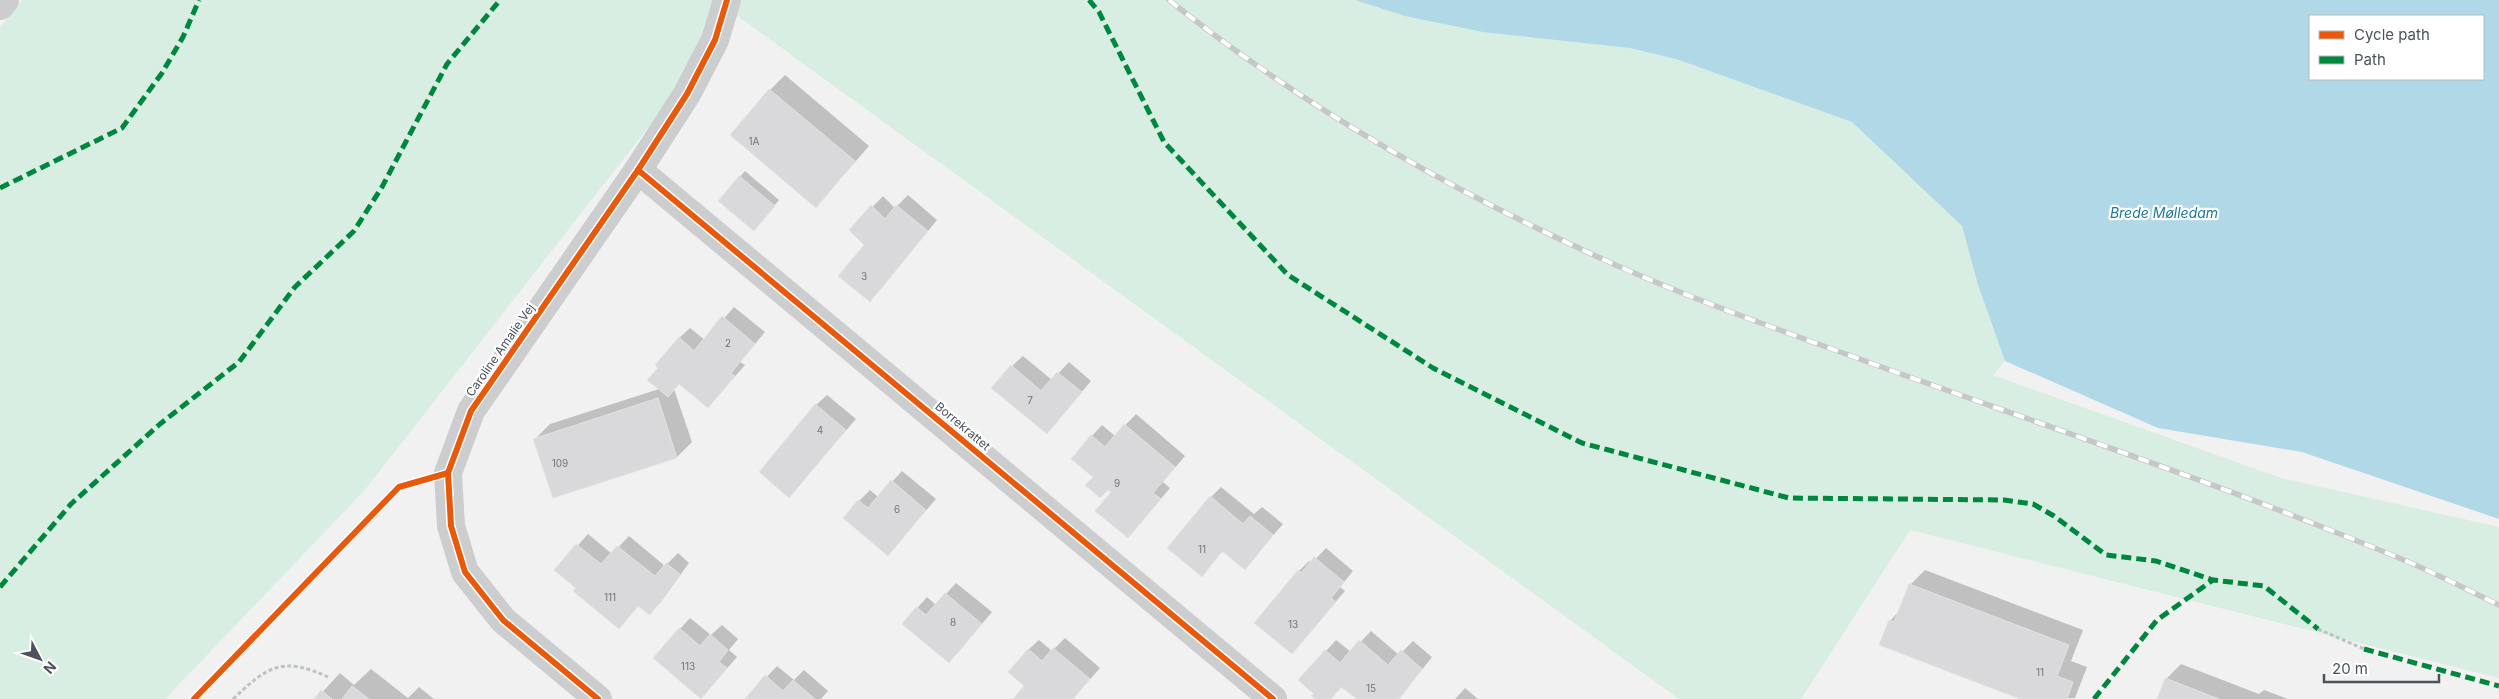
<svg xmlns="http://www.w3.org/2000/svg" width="2499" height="699" viewBox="0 0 2499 699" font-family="Inter,sans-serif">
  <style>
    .green { fill: #d8eee2 }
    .water { fill: #b1d8e7; fill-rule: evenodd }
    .shadow { fill: #0003 }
    .building { fill: #d9d9db; stroke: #e3e3e4 }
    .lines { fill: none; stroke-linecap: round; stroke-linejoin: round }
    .path { stroke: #bac4c1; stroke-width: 3; stroke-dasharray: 4 2.5; stroke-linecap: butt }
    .minor { stroke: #cbcdcf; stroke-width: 28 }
    .rail-casing { stroke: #c6c7c9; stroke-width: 5.5 }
    .rail { stroke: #fff; stroke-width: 4; stroke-dasharray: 11; stroke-linecap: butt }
    .quiet { stroke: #00873e; stroke-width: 5; stroke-dasharray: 10 5; stroke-linecap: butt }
    .cycleway-casing { stroke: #fff; stroke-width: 9 }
    .cycleway { stroke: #e8590c; stroke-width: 6 }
    .labels { text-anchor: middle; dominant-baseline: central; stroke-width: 4.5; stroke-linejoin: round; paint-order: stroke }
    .number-label { font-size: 10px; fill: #6f757d }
    .street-label { font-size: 12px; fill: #4a525c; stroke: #fff }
    .water-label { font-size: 14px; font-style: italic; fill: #1c799d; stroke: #fff }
  </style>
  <rect width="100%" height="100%" fill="#f1f1f1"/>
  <!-- green -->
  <path class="green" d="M22,0h1630l24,59 176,63 110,104 16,59 27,76 -12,14 288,103 218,49v151l-589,-148 -109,169h-122l-943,-684 -372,476 -199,208h-165v-672z"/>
  <!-- water -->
  <path class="water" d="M1355,0h1144v519l-197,-67 -144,-24 -153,-67 -27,-76 -16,-59 -110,-104 -176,-63 -46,-11 -147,-16 -78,-16zM2483,16v63h-173v-63z"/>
  <!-- shadow -->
  <g class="shadow">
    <path d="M785,75l84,71 -53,61 -46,-117z"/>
    <path d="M745,171l34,29 -20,24 -40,-23z"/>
    <path d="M908,195l29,25 -57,70 -15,-45 -14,-15 32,-34 12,12z"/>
    <path d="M734,307l31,25 -25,30 5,3 -27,31 -38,-13 -6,6 18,53 -15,15 -123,40 -19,-58 15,-15 109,-35 1,-22 19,-29 11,-10 15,12z"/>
    <path d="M1023,356l29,24 17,-18 22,19 -44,52 -35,-67z"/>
    <path d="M827,395l29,24 -67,77 27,-91z"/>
    <path d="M1136,414l49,42 -22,26 7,6 -32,38 -26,-34 -18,-15 -2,-41 10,-11 13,11z"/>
    <path d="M902,471l34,28 -38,44 -39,-42 11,-11 8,7z"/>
    <path d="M1221,487l33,27 8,-7 21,17 -38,44 -21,-18 -22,25 9,-78z"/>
    <path d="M588,534l24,20 17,-18 36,30 13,-13 11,10 -29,40 -10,10 -11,-8 -20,23 -63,-58z"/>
    <path d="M1326,548l27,23 -13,16 5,4 -53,61 7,-81 10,-10 3,2z"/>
    <path d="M1925,570l158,60 -12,31 16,6 -12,31 -51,1 -134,-78 10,-11 10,-25z"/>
    <path d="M956,583l36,29 -33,39 -56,-27 24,-27 9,8z"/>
    <path d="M690,618l21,17 11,-10 16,14 -9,11 8,7 -26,30 -31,-58z"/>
    <path d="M1371,631l28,24 14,-14 19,16 -33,42h-40l-17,-13 -11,13h-14l-2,-5 -15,-14 36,-40 15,12z"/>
    <path d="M1065,638l35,30 -27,31h-58l11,-14 2,-35 11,-10 13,11z"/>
    <path d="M2181,664l78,30 5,-4 24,9h-129l7,-20z"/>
    <path d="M777,666l17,14 10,-10 24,21 -7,8h-75z"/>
    <path d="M371,669l37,29 11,-11 15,12h-118l24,-26 14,12z"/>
    <path d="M1465,688l13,11h-23z"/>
  </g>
  <!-- building -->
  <g class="building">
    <path d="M769,89l86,72 -39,47 -86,-73z"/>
    <path d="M739,176l36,30 -21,25 -36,-30z"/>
    <path d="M871,205l14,14 11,-14 32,26 -58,71 -32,-26 26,-31 -15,-15z"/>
    <path d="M722,316l33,28 -24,29 4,3 -27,32 -29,-24 -11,13 -21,-17 11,-12 -3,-3 24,-28 15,14z"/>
    <path d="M1011,365l30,26 16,-19 25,20 -35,42 -56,-46z"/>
    <path d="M658,398l19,60 -124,40 -20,-59z"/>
    <path d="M815,404l31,26 -57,68 -30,-26z"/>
    <path d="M1124,424l51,43 -22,26 8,6 -33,39 -33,-27 16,-19 -3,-2 -8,8 -15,-13 8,-8 -22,-18 20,-24 14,12z"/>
    <path d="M891,480l35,30 -38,46 -45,-38 15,-18 10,8z"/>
    <path d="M1210,496l33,28 7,-8 23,19 -28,35 -23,-19 -20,26 -35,-29z"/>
    <path d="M576,544l25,20 16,-18 38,30 11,-13 14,11 -30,41 -12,-9 -19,23 -46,-38 3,-3 -22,-18z"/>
    <path d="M1314,557l30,25 -13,16 5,4 -44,52 -38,-31 44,-53 3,3z"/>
    <path d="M1909,584l160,61 -12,31 16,6 -6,17h-47l-141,-54 10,-25 5,2z"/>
    <path d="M945,593l37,31 -33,39 -47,-39 14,-17 10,8z"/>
    <path d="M679,628l21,18 10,-12 18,16 -9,12 8,6 -26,31 -48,-41z"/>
    <path d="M1359,640l29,25 13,-15 21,19 -23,30h-42l-16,-12 -10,12h-16l-4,-3 3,-2 -16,-14 27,-30 15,13z"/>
    <path d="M1053,648l37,31 -17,20h-60l11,-13 -16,-14 20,-23 14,12z"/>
    <path d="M765,675l18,16 10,-11 22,19h-70z"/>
    <path d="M2165,678l54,21h-62z"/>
    <path d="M352,686l17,13h-27z"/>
    <path d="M321,690l11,9h-18z"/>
  </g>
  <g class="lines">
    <!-- path -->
    <g class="path">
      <path d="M2318,629l46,20"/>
      <path d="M233,699c35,-33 49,-43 95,-22"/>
    </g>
    <!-- minor -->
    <g class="minor">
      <path d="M0,6l5,-6"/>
      <path d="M638,170l635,529"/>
      <path d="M598,699l-95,-79 -38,-48 -14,-46 -3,-53 23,-62 167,-241 49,-76 28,-54 12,-40"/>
    </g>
    <defs>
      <path id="rail" d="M1169,0c135,108 292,196 449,266 88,39 179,70 269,103 171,61 344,119 512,189 34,14 67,31 100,47"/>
    </defs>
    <!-- rail casing -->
    <use href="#rail" class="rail-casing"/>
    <!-- rail -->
    <use href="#rail" class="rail"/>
    <!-- quiet -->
    <g class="quiet">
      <path d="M1089,0l10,12 65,130 124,133 145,93 149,75 207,55 215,2 29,4 21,12 52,39 50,6 57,19 51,6 54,43"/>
      <path d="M0,188l122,-60 40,-55 21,-36 16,-37"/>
      <path d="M0,587l71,-83 89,-80 79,-62 56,-75 59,-56 28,-44 65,-123 53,-64"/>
      <path d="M2364,649l135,37"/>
      <path d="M2094,699l63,-79 56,-40"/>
    </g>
    <defs>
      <g id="cycleway">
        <path d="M638,170l635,529"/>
        <path d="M194,699l205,-212 49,-14"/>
        <path d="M598,699l-95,-79 -38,-48 -14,-46 -3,-53 23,-62 167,-241 49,-76 28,-54 12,-40"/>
      </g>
    </defs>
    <!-- cycleway casing -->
    <use href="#cycleway" class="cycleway-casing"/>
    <!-- cycleway -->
    <use href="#cycleway" class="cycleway"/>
  </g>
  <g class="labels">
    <!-- number labels -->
    <g class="number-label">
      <text x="754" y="141">1A</text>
      <text x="864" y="276">3</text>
      <text x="728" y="343">2</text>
      <text x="1030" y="400">7</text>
      <text x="820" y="430">4</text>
      <text x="560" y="463">109</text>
      <text x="1117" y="483">9</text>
      <text x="897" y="509">6</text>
      <text x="1202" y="549">11</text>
      <text x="610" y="597">111</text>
      <text x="953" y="622">8</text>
      <text x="1293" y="624">13</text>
      <text x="688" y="666">113</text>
      <text x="2040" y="672">11</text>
      <text x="1371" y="688">15</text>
    </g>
    <!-- street labels -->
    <g class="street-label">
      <text transform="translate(500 350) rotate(-55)">Caroline Amalie Vej</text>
      <text transform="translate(963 426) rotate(40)">Borrekrattet</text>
    </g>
    <!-- water labels -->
    <g class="water-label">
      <text x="2164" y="212">Brede Mølledam</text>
    </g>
  </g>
  <!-- legend -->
  <rect x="2309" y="15" width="175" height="65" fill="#ffffff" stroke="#b7babe"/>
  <rect x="2319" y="31" width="25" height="8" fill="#e8590c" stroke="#b7babe"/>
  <text x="2354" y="40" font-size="15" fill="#4a525c">Cycle path</text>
  <rect x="2319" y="56" width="25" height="8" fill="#00873e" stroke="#b7babe"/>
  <text x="2354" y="65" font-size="15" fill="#4a525c">Path</text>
  <!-- north arrow -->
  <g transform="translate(40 659) rotate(131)" stroke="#ffffff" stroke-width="4" paint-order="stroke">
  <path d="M0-4L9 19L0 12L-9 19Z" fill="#4a525c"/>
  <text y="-8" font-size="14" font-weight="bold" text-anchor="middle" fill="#4a525c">N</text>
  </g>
  <!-- scale -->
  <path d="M2324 674v8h115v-8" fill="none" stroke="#4a525c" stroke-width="2.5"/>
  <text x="2332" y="674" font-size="15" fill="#4a525c" stroke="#ffffff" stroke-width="4" paint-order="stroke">20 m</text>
</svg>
